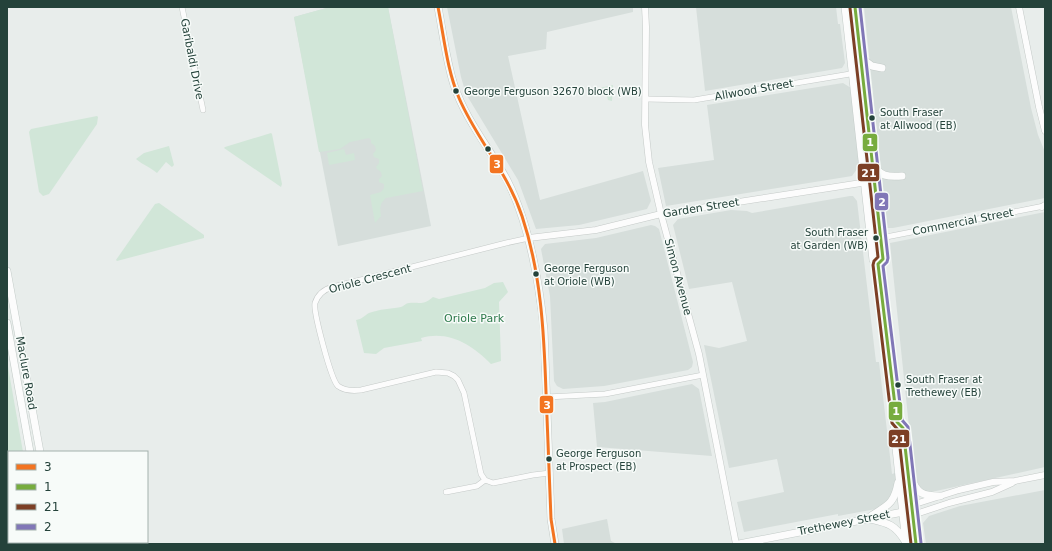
<svg xmlns="http://www.w3.org/2000/svg" width="1052" height="551" viewBox="0 0 1052 551" font-family="'DejaVu Sans',sans-serif">
  <style>
    .built { fill: #d6dedb }
    .green { fill: #d1e6d8 }
    .lines { fill: none; stroke-linecap: round; stroke-linejoin: round }
    .minor-casing { stroke: #c5cac8; stroke-width: 6 }
    .tertiary-casing { stroke: #c5cac8; stroke-width: 7 }
    .secondary-casing { stroke: #c3cbc8; stroke-width: 8 }
    .minor { stroke: #fcfcfc; stroke-width: 5 }
    .tertiary { stroke: #fcfcfc; stroke-width: 6 }
    .secondary { stroke: #fcfcfc; stroke-width: 7 }
    .bus-1-casing { stroke: #f7fbf9; stroke-width: 6 }
    .bus-2-casing { stroke: #f7fbf9; stroke-width: 6 }
    .bus-3-casing { stroke: #f7fbf9; stroke-width: 6 }
    .bus-4-casing { stroke: #f7fbf9; stroke-width: 6 }
    .bus-1 { stroke: #f37421; stroke-width: 3 }
    .bus-2 { stroke: #77ac3e; stroke-width: 3 }
    .bus-3 { stroke: #7c3f25; stroke-width: 3 }
    .bus-4 { stroke: #8177b7; stroke-width: 3 }
    .bus-dot { fill: #24423a; stroke: #f7fbf9; stroke-width: 1.5 }
    .labels { text-anchor: middle; dominant-baseline: central; stroke-width: 3; stroke-linejoin: round; paint-order: stroke }
    .bus-label { font-size: 10px; fill: #24423a; stroke: #f7fbf9; text-anchor: start }
    .street-label { font-size: 11px; fill: #24423a; stroke: #f7fbf9 }
    .park-label { font-size: 11px; fill: #2d7a4b; stroke: #f7fbf9 }
    .line-badge { stroke: #f7fbf9; stroke-width: 1.5 }
    .badge-label { font-size: 11px; text-anchor: middle; font-weight: bold; fill: #fff }
  </style>
  <rect width="100%" height="100%" fill="#e8edeb"/>
  <!-- built -->
  <g class="built">
    <path d="M330,7h58l43,219 -93,20 -44,-229z"/>
    <path d="M447,7h186v5l-86,20 -1,17 -38,7 32,144 103,-29 8,30 -4,8 -68,16 -43,4 -18,-49 -52,-86 -5,-17z"/>
    <path d="M696,7h140l2,17h2l5,39 -3,5 -137,23z"/>
    <path d="M864,7h147l20,101 7,27 7,17v46l-152,30h-6l-3,-4 -4,-34 3,-1z"/>
    <path d="M843,83l8,5 8,81h-2l-5,7 -186,30 -8,-38 56,-8 -7,-55z"/>
    <path d="M850,196h3l4,5 19,161h3l13,112 3,-1 1,8 -1,10 -10,14 -9,4 -38,7v-2l-94,18 -7,-30 47,-10 -7,-33 -48,9 -25,-123 15,3 28,-7 -15,-59 -43,7 -16,-64 5,-6 53,-9 16,1 5,2z"/>
    <path d="M1045,212v255l-118,26 -12,-8 -25,-242z"/>
    <path d="M651,225l4,1 4,3 34,133 -1,5 -4,3 -84,16 -41,3 -6,-3 -3,-5 -4,-85 -9,-47 4,-5 51,-6z"/>
    <path d="M692,384l7,5 13,67 -115,-9 -4,-44 12,-1z"/>
    <path d="M1045,490v54h-119l-3,-21 6,-7 31,-10z"/>
    <path d="M607,519l4,22 6,3h-53l-2,-15z"/>
  </g>
  <!-- green -->
  <g class="green">
    <path d="M330,7h58l35,184 -37,7c-7,6 -6,10 -5,18l-6,7 -5,-28 11,-3 3,-4v-4l-5,-2v-3l3,-3 -1,-4 -4,-3 -1,-2 3,-4v-4l-5,-2 -1,-3 3,-4 -1,-4 -4,-3v-3l-2,-2 -19,4 -10,7 -21,3 -25,-135z"/>
    <path d="M613,85l-1,16 -4,-1 -1,-4 -6,-1 -1,-7z"/>
    <path d="M97,116l1,1 -1,7 -48,70 -6,2 -4,-4 -10,-60 2,-3z"/>
    <path d="M271,133l1,1 10,50 -1,3 -57,-39 1,-1z"/>
    <path d="M169,146l5,19 -2,2 -6,-5 -9,11c-7,-6 -14,-8 -21,-14l8,-6z"/>
    <path d="M344,149l2,6 8,-2 1,7 -26,5 -2,-12z"/>
    <path d="M159,203l45,32v3l-87,23 -1,-1 39,-56z"/>
    <path d="M503,282l5,10 -9,10 2,59 -10,3c-19,-19 -42,-34 -70,-26l1,3 -38,7 -8,6 -12,-1 -8,-33c6,-1 8,-4 13,-7 11,-4 21,-4 32,-6 3,-1 5,-4 8,-4 12,-1 13,3 24,-6l6,2 46,-11 9,-5z"/>
    <path d="M7,361l16,91h-14v90h30l1,2h-33z"/>
  </g>
  <g class="lines">
    <defs>
      <g id="minor">
        <path d="M182,7l21,103"/>
        <path d="M646,99l48,1 168,-28"/>
        <path d="M881,238l163,-32"/>
        <path d="M547,397l58,-3 98,-19"/>
        <path d="M485,480l-4,-6 -17,-81 -6,-13 -4,-4 -6,-3 -12,-1 -75,18c-8,1 -16,1 -23,-4 -7,-6 -25,-75 -23,-83 3,-9 10,-14 18,-16l173,-44 23,-5"/>
        <path d="M446,492l31,-6 8,-6 8,3 40,-8 17,-2"/>
      </g>
      <g id="tertiary">
        <path d="M645,7l1,20 -1,98 4,37 12,52 38,140 37,190"/>
        <path d="M1019,7l20,100 6,24"/>
        <path d="M1042,207l3,-2"/>
        <path d="M529,238l67,-8 65,-16 213,-33"/>
        <path d="M903,512l9,-7 47,-15 34,-8 22,-1 30,-6"/>
        <path d="M903,512l10,3 36,-12 43,-11 20,-9"/>
      </g>
      <g id="secondary">
        <path d="M438,7c5,26 8,53 16,78 11,34 36,64 53,95 23,45 32,101 37,150l7,189 4,25"/>
        <path d="M845,7l28,253 5,4 19,158 -3,7 12,115"/>
        <path d="M855,7l28,252 -5,5"/>
        <path d="M860,57l12,9 10,2"/>
        <path d="M873,163c6,14 16,14 29,13"/>
        <path d="M7,271l33,181"/>
        <path d="M7,323l23,129"/>
        <path d="M897,422l6,6 13,116"/>
        <path d="M911,477c6,17 12,19 29,19"/>
        <path d="M871,516c17,-11 23,-12 27,-33"/>
        <path d="M870,519c17,4 25,5 35,22"/>
        <path d="M45,542v2"/>
        <path d="M55,542l1,2"/>
        <path d="M739,544l164,-32"/>
      </g>
    </defs>
    <!-- minor casing -->
    <use href="#minor" class="minor-casing"/>
    <!-- tertiary casing -->
    <use href="#tertiary" class="tertiary-casing"/>
    <!-- secondary casing -->
    <use href="#secondary" class="secondary-casing"/>
    <!-- minor -->
    <use href="#minor" class="minor"/>
    <!-- tertiary -->
    <use href="#tertiary" class="tertiary"/>
    <!-- secondary -->
    <use href="#secondary" class="secondary"/>
    <defs>
      <path id="bus-1" d="M438,7c6,30 9,63 21,91 18,42 48,73 63,118 19,57 22,116 24,176 2,42 3,85 5,127l4,25"/>
      <path id="bus-2" d="M855,7l28,252 -5,5 19,158 6,6 13,116"/>
      <path id="bus-3" d="M850,8l28,249 -4,4 -1,4 19,158 6,7 13,114"/>
      <path id="bus-4" d="M860,7l28,251 -1,4 -4,4 19,154 6,7 13,116"/>
    </defs>
    <!-- bus-1 casing -->
    <use href="#bus-1" class="bus-1-casing"/>
    <!-- bus-2 casing -->
    <use href="#bus-2" class="bus-2-casing"/>
    <!-- bus-3 casing -->
    <use href="#bus-3" class="bus-3-casing"/>
    <!-- bus-4 casing -->
    <use href="#bus-4" class="bus-4-casing"/>
    <!-- bus-1 -->
    <use href="#bus-1" class="bus-1"/>
    <!-- bus-2 -->
    <use href="#bus-2" class="bus-2"/>
    <!-- bus-3 -->
    <use href="#bus-3" class="bus-3"/>
    <!-- bus-4 -->
    <use href="#bus-4" class="bus-4"/>
  </g>
  <!-- markers -->
  <g class="bus-dot">
    <circle cx="456" cy="91" r="3.5"/>
    <circle cx="872" cy="118" r="3.5"/>
    <circle cx="488" cy="149" r="3.5"/>
    <circle cx="876" cy="238" r="3.5"/>
    <circle cx="536" cy="274" r="3.5"/>
    <circle cx="898" cy="385" r="3.5"/>
    <circle cx="549" cy="459" r="3.5"/>
  </g>
  <g class="labels">
    <!-- bus labels -->
    <g class="bus-label">
      <text x="464" y="91">George Ferguson 32670 block (WB)</text>
      <text x="880" y="112">South Fraser<tspan x="880" dy="13">at Allwood (EB)</tspan></text>
      <text x="868" y="232" text-anchor="end">South Fraser<tspan x="868" dy="13">at Garden (WB)</tspan></text>
      <text x="544" y="268">George Ferguson<tspan x="544" dy="13">at Oriole (WB)</tspan></text>
      <text x="906" y="379">South Fraser at<tspan x="906" dy="13">Trethewey (EB)</tspan></text>
      <text x="556" y="453">George Ferguson<tspan x="556" dy="13">at Prospect (EB)</tspan></text>
    </g>
    <!-- street labels -->
    <g class="street-label">
      <text transform="translate(192 59) rotate(79)">Garibaldi Drive</text>
      <text transform="translate(754 90) rotate(-10)">Allwood Street</text>
      <text transform="translate(701 208) rotate(-9)">Garden Street</text>
      <text transform="translate(963 222) rotate(-11)">Commercial Street</text>
      <text transform="translate(678 277) rotate(75)">Simon Avenue</text>
      <text transform="translate(370 279) rotate(-15)">Oriole Crescent</text>
      <text transform="translate(26 373) rotate(80)">Maclure Road</text>
      <text transform="translate(844 523) rotate(-11)">Trethewey Street</text>
    </g>
    <!-- park labels -->
    <g class="park-label">
      <text x="474" y="318">Oriole Park</text>
    </g>
  </g>
  <g class="line-badge">
    <rect x="862" y="133" width="16" height="19" rx="4" fill="#77ac3e"/>
    <rect x="489" y="154" width="15" height="20" rx="4" fill="#f37421"/>
    <rect x="857" y="163" width="23" height="19" rx="4" fill="#7c3f25"/>
    <rect x="874" y="192" width="15" height="19" rx="4" fill="#8177b7"/>
    <rect x="539" y="395" width="15" height="19" rx="4" fill="#f37421"/>
    <rect x="888" y="401" width="15" height="20" rx="4" fill="#77ac3e"/>
    <rect x="888" y="429" width="22" height="19" rx="4" fill="#7c3f25"/>
  </g>
  <g class="badge-label">
    <text x="870" y="146">1</text>
    <text x="497" y="168">3</text>
    <text x="869" y="177">21</text>
    <text x="882" y="206">2</text>
    <text x="547" y="409">3</text>
    <text x="896" y="415">1</text>
    <text x="899" y="443">21</text>
  </g>
  <!-- border -->
  <rect width="1052" height="551" fill="none" stroke="#24423a" stroke-width="16"/>
  <!-- legend -->
  <rect x="8" y="451" width="140" height="92" fill="#f7fbf9" stroke="#a3b1ad"/>
  <rect x="16" y="464" width="20" height="6" fill="#f37421" stroke="#a3b1ad"/>
  <text x="44" y="471" font-size="12" fill="#24423a">3</text>
  <rect x="16" y="484" width="20" height="6" fill="#77ac3e" stroke="#a3b1ad"/>
  <text x="44" y="491" font-size="12" fill="#24423a">1</text>
  <rect x="16" y="504" width="20" height="6" fill="#7c3f25" stroke="#a3b1ad"/>
  <text x="44" y="511" font-size="12" fill="#24423a">21</text>
  <rect x="16" y="524" width="20" height="6" fill="#8177b7" stroke="#a3b1ad"/>
  <text x="44" y="531" font-size="12" fill="#24423a">2</text>
</svg>
